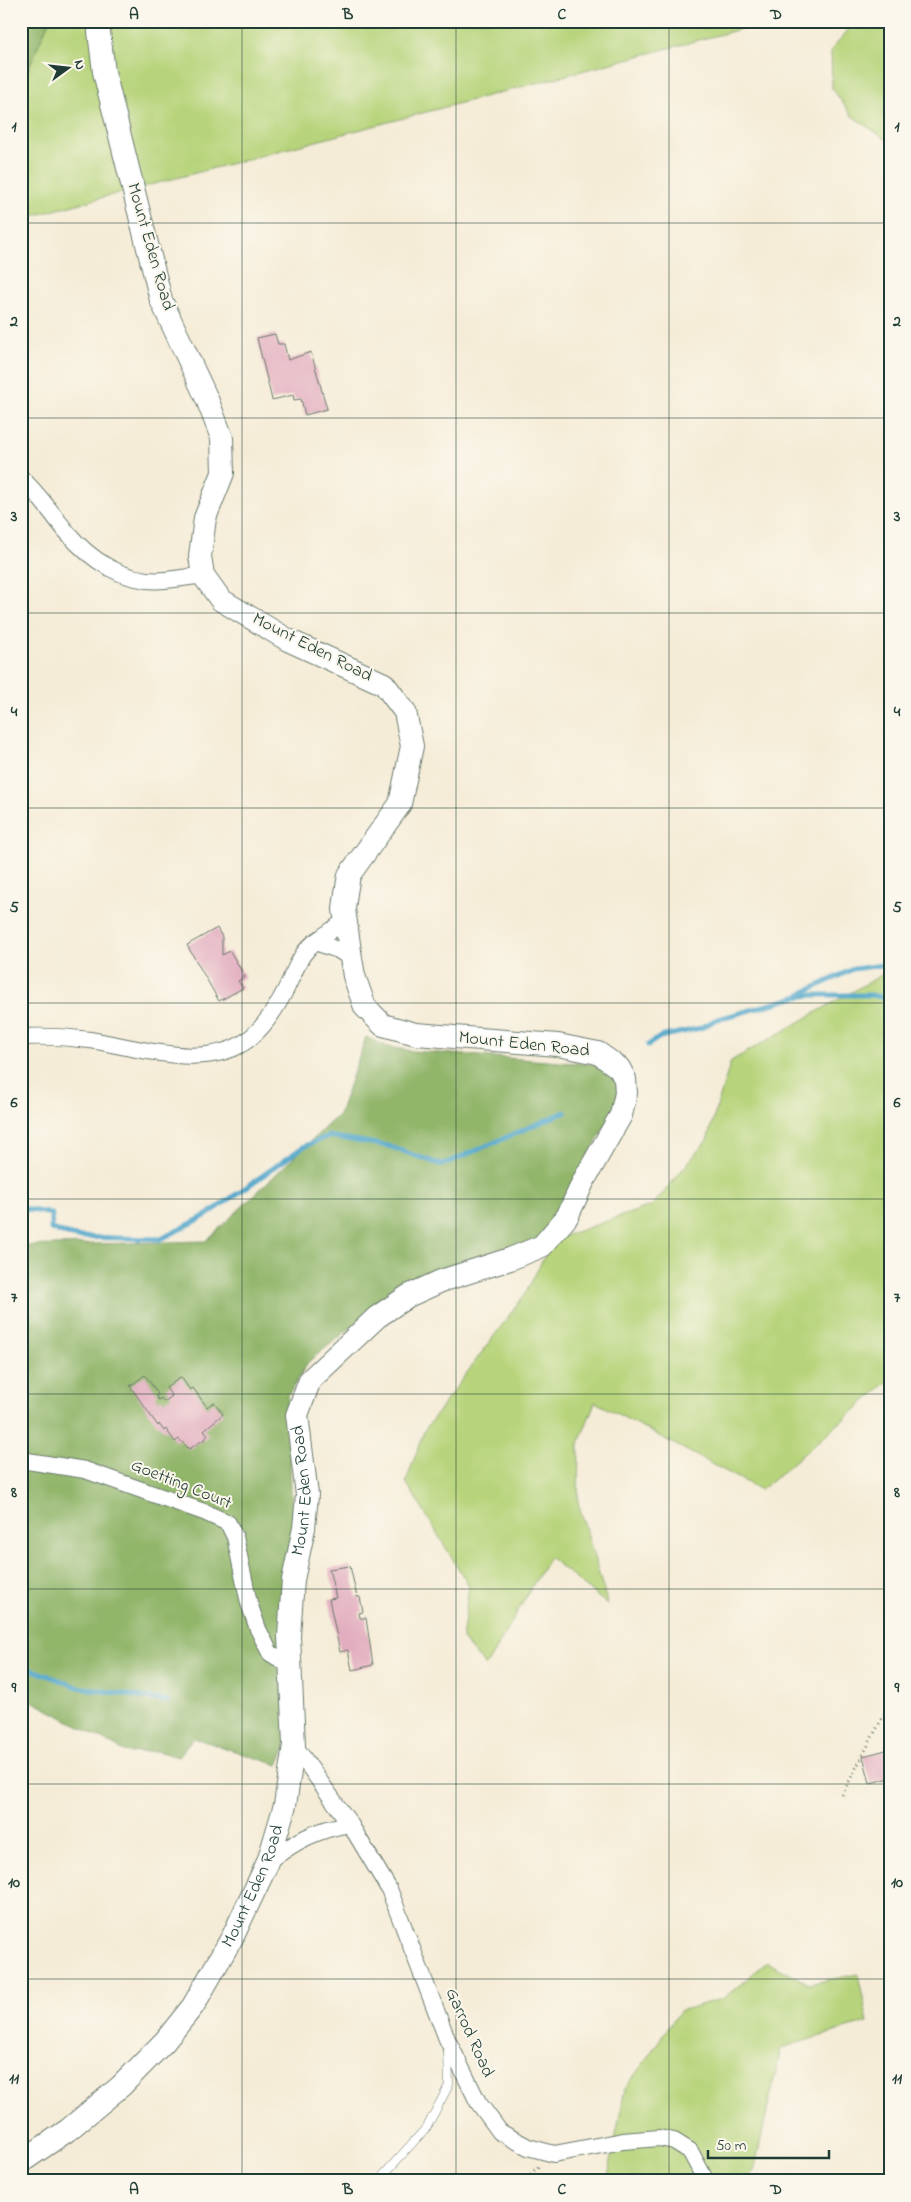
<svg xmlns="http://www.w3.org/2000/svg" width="911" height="2202" viewBox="0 0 911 2202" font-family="'Indie Flower',sans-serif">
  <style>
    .green { fill: #b7d47b; stroke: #6b8858 }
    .forest { fill: #91b66b; stroke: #587a50 }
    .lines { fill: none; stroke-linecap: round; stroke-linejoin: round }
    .stream { stroke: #4da5ca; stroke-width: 5 }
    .building { fill: #e2adbf }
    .lane-casing { stroke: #6a7a6d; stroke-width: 9 }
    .street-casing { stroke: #6a7a6d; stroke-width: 18 }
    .secondary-casing { stroke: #6a7a6d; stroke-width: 24 }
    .path { stroke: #6a7a6d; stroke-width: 3; stroke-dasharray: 1 4; stroke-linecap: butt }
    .lane { stroke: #fff; stroke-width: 8 }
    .street { stroke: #fff; stroke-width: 16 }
    .secondary { stroke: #fff; stroke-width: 22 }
    .grid { fill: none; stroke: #1f3d34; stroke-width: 1; stroke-opacity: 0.55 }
    .labels { text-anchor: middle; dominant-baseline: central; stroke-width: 4; stroke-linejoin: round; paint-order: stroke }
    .street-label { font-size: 18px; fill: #1f3d34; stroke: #fbf7ec }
    .neatline { fill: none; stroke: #1f3d34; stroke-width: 2 }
    .grid-label { font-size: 16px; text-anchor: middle; font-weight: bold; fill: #1f3d34 }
  </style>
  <rect width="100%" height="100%" fill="#fbf7ec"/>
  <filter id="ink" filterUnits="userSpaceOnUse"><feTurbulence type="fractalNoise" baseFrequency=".02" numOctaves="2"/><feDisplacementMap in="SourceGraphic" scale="10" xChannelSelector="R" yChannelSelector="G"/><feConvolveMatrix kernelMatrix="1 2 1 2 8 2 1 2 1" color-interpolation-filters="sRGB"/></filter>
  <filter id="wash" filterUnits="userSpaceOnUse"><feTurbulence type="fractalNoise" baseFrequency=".0096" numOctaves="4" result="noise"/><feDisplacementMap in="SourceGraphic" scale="20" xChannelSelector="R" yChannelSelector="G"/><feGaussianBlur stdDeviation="1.12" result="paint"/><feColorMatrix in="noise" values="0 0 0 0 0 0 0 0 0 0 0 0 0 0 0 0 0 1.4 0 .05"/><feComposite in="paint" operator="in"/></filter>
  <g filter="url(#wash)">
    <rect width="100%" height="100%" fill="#f5ecd7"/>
    <!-- green -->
    <g class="green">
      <path d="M21,21h750l-750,198z"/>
      <path d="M856,21h34v121l-38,-26 -20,-28 -1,-38z"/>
      <path d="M890,970v410l-129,110 -166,-88 -16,41 -1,59 30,103 -59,-48 -63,109 -24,-27 7,-53 -63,-104 18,-51 101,-137 28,-54 100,-35 54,-65 24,-79z"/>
      <path d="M767,1962l42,22 49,-10 10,48 -87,26 -27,123 -10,10h-137l18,-92 55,-78 44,-13z"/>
    </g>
    <!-- forest -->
    <g class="forest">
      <path d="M21,21h28l-28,65z"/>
      <path d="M366,1037l22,10 24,4 189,14 17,18 -1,23 -64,111 -4,25 -175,67 -66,53 -20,34 3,95 5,37 -8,215 -10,22 -84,-27 -16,19 -20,-6 -30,2 -107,-58v-449l185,-5 133,-127z"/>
    </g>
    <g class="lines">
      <!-- stream -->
      <g class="stream">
        <path d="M801,994l52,-25 37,-5"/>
        <path d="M648,1045l12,-8 41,-9 14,-8 81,-23 14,-2h61l19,4"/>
        <path d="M21,1208l31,6 -1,15 26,8 84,2 46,-24 96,-68 25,-11 60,10 54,19 123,-53"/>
        <path d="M21,1664l4,3 53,20 89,14"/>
      </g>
    </g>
    <g id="blocks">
      <!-- building -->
      <g class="building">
        <path d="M275,334l3,10h6l4,16 23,-8 16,57 -22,6 -4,-16 -7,1 -1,-5 -21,5 -15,-62z"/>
        <path d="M217,928l5,9v18l8,-4 15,26 -7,4 5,7 -24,13 -32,-56z"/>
        <path d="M145,1375l13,19 -2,2 2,4 3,-2 3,4 8,-6 -6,-8 15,-11 9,13 3,-2 14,19 7,-5 9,12 -19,16 4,5 -3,4 -16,10 -10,-10 -4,3 -9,-13 -2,2 -5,-7 -1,2 -28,-40z"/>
        <path d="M350,1566l7,31h3l3,15 -4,1 1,5h6l7,47 -21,5 -4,-20 -8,2 -11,-53 7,-1 -7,-29z"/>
        <path d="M890,1749v29l-20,5 -7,-27z"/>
      </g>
    </g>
  </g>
  <g filter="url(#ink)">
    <use href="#blocks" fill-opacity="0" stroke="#6a7a6d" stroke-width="1"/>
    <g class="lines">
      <defs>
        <path id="lane" d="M378,2181l49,-54 22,-42 -1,-34"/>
        <g id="street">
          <path d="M21,478c18,16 30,35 45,53 24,29 59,53 99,49 12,-1 25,-3 38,-5"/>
          <path d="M315,942l31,-22"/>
          <path d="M21,1037c23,-1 46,0 69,3 47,7 117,32 159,-1 20,-16 33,-40 43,-63 7,-14 10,-24 23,-34l23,8 13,8"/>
          <path d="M21,1460l64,10 119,42 24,11 7,14 14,66 9,26 12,24 21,13"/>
          <path d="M294,1745l56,79 39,65 58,150 31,63 22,30 28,15 26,7 69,-13 36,-3 15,3 16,10 16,30"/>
          <path d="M268,1862c26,-20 49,-33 82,-38"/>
        </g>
        <g id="secondary">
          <path id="s1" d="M21,2162l47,-32 53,-44 44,-45 28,-35 40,-70 35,-74 17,-57 9,-60 -5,-109 4,-56 11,-52 3,-33 -10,-80 13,-35 67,-63 31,-21 33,-15 69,-22 32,-13 25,-29 17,-37 37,-65 5,-22 -1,-14 -6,-11 -21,-15 -40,-8 -142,-11 -33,-9 -18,-18 -11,-31 -3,-18 -7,-49 2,-16 3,-18 51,-71 12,-58 -7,-34 -21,-28 -96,-44 -67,-40 -18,-25 -3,-19 5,-38 18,-45 -1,-35 -15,-39 -46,-99 -57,-228 -5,-40 1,-11"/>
        </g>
      </defs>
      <!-- lane casing -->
      <use href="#lane" class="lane-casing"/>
      <!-- street casing -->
      <use href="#street" class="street-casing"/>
      <!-- secondary casing -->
      <use href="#secondary" class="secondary-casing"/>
      <!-- path -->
      <g class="path">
        <path d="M842,1795l48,-92"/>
        <path d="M523,2181l16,-15"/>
      </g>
      <!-- lane -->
      <use href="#lane" class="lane"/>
      <!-- street -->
      <use href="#street" class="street"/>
      <!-- secondary -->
      <use href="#secondary" class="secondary"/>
    </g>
  </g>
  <!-- grid -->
  <path class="grid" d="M242,21v2160M456,21v2160M669,21v2160M21,223h869M21,418h869M21,613h869M21,808h869M21,1003h869M21,1199h869M21,1394h869M21,1589h869M21,1784h869M21,1979h869"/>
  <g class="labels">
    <!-- street labels -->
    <g class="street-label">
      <text transform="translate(150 247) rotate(74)">Mount Eden Road</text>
      <text transform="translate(312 648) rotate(27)">Mount Eden Road</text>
      <text transform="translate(524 1045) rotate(6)">Mount Eden Road</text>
      <text transform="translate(181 1485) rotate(22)">Goetting Court</text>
      <text stroke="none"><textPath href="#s1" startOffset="772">Mount Eden Road</textPath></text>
      <text stroke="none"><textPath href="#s1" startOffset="368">Mount Eden Road</textPath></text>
      <text transform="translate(469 2033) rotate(66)">Garrod Road</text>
    </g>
  </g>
  <!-- margin -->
  <rect width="911" height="2202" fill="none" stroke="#fbf7ec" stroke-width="55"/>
  <!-- north arrow -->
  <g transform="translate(68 68) rotate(75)" stroke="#fbf7ec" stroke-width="4" paint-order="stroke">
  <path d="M0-4L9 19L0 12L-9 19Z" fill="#1f3d34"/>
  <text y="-8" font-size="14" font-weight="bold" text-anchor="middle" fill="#1f3d34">N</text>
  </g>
  <!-- scale -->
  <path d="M708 2150v8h121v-8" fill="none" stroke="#1f3d34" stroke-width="2.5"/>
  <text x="716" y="2150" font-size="15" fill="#1f3d34" stroke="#fbf7ec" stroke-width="4" paint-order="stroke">50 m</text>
  <rect x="28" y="28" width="856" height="2146" class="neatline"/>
  <g class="grid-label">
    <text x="134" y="19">A</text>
    <text x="348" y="19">B</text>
    <text x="562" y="19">C</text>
    <text x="776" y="19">D</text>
    <text x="14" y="131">1</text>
    <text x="897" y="131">1</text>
    <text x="14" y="326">2</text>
    <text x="897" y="326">2</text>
    <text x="14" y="521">3</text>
    <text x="897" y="521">3</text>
    <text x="14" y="716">4</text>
    <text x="897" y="716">4</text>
    <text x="14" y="912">5</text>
    <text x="897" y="912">5</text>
    <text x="14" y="1107">6</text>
    <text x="897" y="1107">6</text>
    <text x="14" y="1302">7</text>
    <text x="897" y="1302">7</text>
    <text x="14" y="1497">8</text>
    <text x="897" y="1497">8</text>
    <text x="14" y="1692">9</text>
    <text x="897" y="1692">9</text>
    <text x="14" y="1887">10</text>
    <text x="897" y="1887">10</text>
    <text x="14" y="2083">11</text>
    <text x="897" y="2083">11</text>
    <text x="134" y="2194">A</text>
    <text x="348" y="2194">B</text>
    <text x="562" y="2194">C</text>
    <text x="776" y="2194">D</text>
  </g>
</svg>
